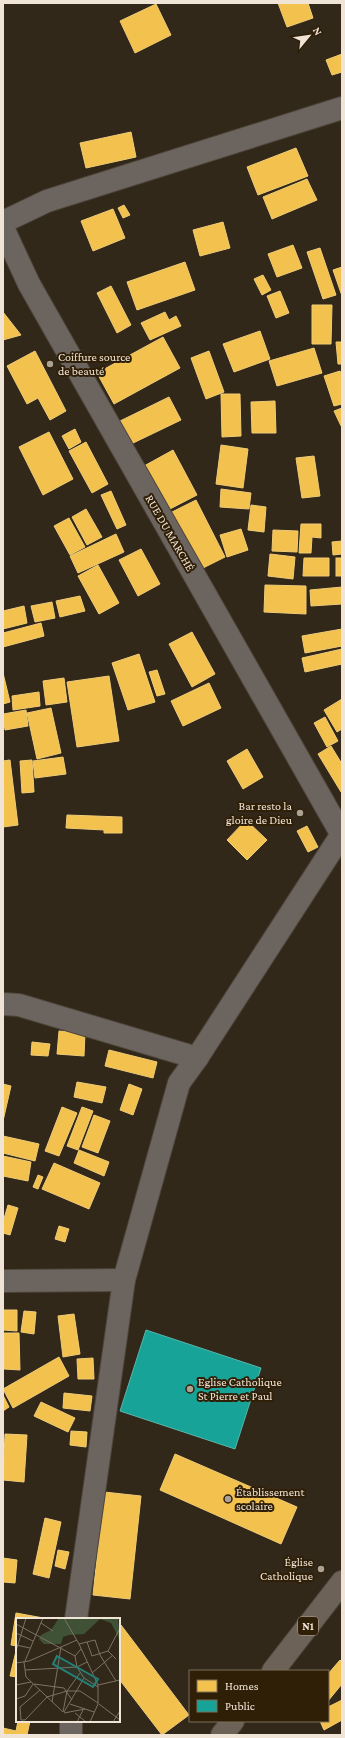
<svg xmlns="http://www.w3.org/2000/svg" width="345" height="1738" viewBox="0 0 345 1738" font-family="'Crimson Pro',serif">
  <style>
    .homes { fill: #f2c14e; stroke: #f1cc77 }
    .public { fill: #17a398; stroke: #58b6ab }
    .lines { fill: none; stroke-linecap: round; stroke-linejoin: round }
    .minor-casing { stroke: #4e453a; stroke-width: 24 }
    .trunk-casing { stroke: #4e453a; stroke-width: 24 }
    .minor { stroke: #6c645f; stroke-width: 22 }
    .trunk { stroke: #6c6258; stroke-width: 22 }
    .poi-dot { fill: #aca294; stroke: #301f07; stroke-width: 1.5 }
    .labels { text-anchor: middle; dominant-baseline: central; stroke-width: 4; stroke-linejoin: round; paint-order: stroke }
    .shield { fill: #301f07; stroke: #b6a998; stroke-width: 1 }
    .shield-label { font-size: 11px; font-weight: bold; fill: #efe4d6 }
    .poi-label { font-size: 12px; fill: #efe4d6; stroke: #301f07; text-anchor: start }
    .street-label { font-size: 12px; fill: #efe4d6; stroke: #301f07 }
    .inset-road { fill: none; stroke: #7d7365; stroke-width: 1 }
    .view { fill: #258178; fill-opacity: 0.15; stroke: #258178; stroke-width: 2 }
    .inset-edge { fill: none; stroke: #efe4d6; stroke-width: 2 }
  </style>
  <rect width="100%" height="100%" fill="#31281a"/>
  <!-- homes -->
  <g class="homes">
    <path d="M278,3h30l5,15 -26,9z"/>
    <path d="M156,4l15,31 -36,18 -15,-32z"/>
    <path d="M342,54v18l-10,3 -6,-15z"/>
    <path d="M131,132l5,25 -50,11 -6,-25z"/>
    <path d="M296,148l12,28 -50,19 -11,-28z"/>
    <path d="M307,179l10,21 -45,19 -9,-22z"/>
    <path d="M124,205l6,10 -7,3 -5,-10z"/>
    <path d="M113,209l12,29 -32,13 -12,-30z"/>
    <path d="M223,222l7,26 -30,8 -7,-26z"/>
    <path d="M293,245l9,23 -25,9 -9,-23z"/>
    <path d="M320,248l16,47 -13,4 -16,-47z"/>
    <path d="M185,262l10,28 -58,20 -10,-28z"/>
    <path d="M342,267v29l-9,-26z"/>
    <path d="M263,275l8,15 -9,5 -8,-16z"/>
    <path d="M111,286l20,39 -14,8 -20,-40z"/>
    <path d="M280,291l9,22 -13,5 -9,-22z"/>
    <path d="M312,305h20l-1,39h-19z"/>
    <path d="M3,312l18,23 -18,5z"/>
    <path d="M165,312l4,8 7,-4 5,10 -31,14 -9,-17z"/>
    <path d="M260,331l10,28 -36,13 -11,-28z"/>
    <path d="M163,337l17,31 -66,36 -17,-31z"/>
    <path d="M336,342h6v22h-4z"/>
    <path d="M314,348l8,25 -45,13 -8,-25z"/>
    <path d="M35,351l31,60 -16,9 -12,-22 -11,6 -20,-38z"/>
    <path d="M209,351l15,41 -18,7 -15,-41z"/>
    <path d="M340,371l2,5v28l-8,2 -10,-30z"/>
    <path d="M221,394h19l1,42 -19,1z"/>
    <path d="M169,397l12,23 -52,25 -11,-23z"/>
    <path d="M275,401l1,32h-24l-1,-31z"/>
    <path d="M342,408v18h-1l-7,-15z"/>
    <path d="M75,429l6,13 -12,7 -7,-13z"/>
    <path d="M49,432l24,47 -30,16 -24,-48z"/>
    <path d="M86,442l22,42 -16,9 -23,-42z"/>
    <path d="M221,445l27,4 -5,39 -27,-4z"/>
    <path d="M173,450l24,45 -29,15 -24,-44z"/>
    <path d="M314,456l6,40 -18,2 -6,-40z"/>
    <path d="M221,489l30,4 -2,16 -29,-2z"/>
    <path d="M111,491l15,34 -9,4 -16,-34z"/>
    <path d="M196,500l29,57 -26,13 -29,-57z"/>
    <path d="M251,505l15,2 -2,25 -16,-2z"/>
    <path d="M86,509l16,28 -15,8 -15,-28z"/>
    <path d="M69,518l16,29 -15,8 -16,-29z"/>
    <path d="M301,524h20v14l-9,-1 -1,16h-12z"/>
    <path d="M241,529l7,21 -21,7 -7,-22z"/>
    <path d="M273,530l25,1 -1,21 -25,-1z"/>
    <path d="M116,534l8,18 -46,21 -8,-17z"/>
    <path d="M342,541v13l-9,1 -1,-13z"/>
    <path d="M141,549l19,35 -22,12 -19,-36z"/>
    <path d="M270,554l25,3 -2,22 -25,-3z"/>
    <path d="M304,558h25v18h-26z"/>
    <rect x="336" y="558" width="6" height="18"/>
    <path d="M98,565l21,38 -20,11 -21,-38z"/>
    <path d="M265,585l41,1v28l-42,-2z"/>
    <path d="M342,587v17l-31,2 -1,-16z"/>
    <path d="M80,596l5,15 -25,6 -4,-16z"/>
    <path d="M52,602l3,16 -20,4 -4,-16z"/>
    <path d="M24,606l3,17 -24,6v-18z"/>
    <path d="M41,623l3,13 -41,11v-14z"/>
    <path d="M342,629v17l-37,7 -3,-17z"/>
    <path d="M192,632l23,42 -23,13 -23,-43z"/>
    <path d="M342,649v15l-37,8 -3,-14z"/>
    <path d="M139,654l16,48 -27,8 -16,-47z"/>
    <path d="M157,670l8,24 -8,2 -8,-24z"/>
    <path d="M3,673l7,29 -7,2z"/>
    <path d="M109,676l10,65 -42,6 -10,-65z"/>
    <path d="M64,678l3,24 -21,3 -3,-24z"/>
    <path d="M209,683l12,25 -38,18 -12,-25z"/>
    <path d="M39,692l1,14 -27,4 -1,-14z"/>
    <path d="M342,699v30l-5,3 -13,-22z"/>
    <path d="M51,708l10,45 -24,6 -10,-46z"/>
    <path d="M26,710l2,16 -23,4 -2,-16z"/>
    <path d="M325,717l13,24 -11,6 -13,-24z"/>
    <path d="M331,746l11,18v27l-1,1 -23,-38z"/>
    <path d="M247,749l16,28 -20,12 -16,-28z"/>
    <path d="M63,757l3,17 -31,4 -2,-17z"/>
    <path d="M10,760l8,65 -15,2v-66z"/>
    <path d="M32,760l2,32 -12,1 -2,-32z"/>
    <path d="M67,815l55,2v16h-18v-3l-38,-2z"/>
    <path d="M246,820l21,20 -20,20 -20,-20z"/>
    <path d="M307,826l11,21 -10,5 -11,-21z"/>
    <path d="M59,1031l26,2 -1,23 -27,-2z"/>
    <path d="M32,1042l18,2 -2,12 -17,-1z"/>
    <path d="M109,1050l48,12 -4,16 -48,-12z"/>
    <path d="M77,1082l29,5 -4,16 -28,-6z"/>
    <path d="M3,1084l8,2 -8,35z"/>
    <path d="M129,1084l13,5 -9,26 -13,-5z"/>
    <path d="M62,1107l15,6 -18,43 -14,-5z"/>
    <path d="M82,1107l11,4 -15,39 -11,-4z"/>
    <path d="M94,1115l16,6 -12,32 -16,-6z"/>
    <path d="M3,1136l36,8 -4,17 -32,-8z"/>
    <path d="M79,1150l30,12 -5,14 -30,-13z"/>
    <path d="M3,1156l28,6 -3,19 -25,-5z"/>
    <path d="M54,1163l46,20 -11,26 -47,-20z"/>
    <path d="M38,1175l5,2 -5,12 -5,-2z"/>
    <path d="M8,1205l10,3 -8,27 -7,-2v-11z"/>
    <path d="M59,1226l10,3 -4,13 -10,-3z"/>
    <path d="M3,1310h14v21l-14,-1z"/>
    <path d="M24,1311l12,1 -2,22 -13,-2z"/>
    <path d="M74,1314l6,40 -17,3 -5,-41z"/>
    <path d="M4,1333h15l1,37 -16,-1z"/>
    <path d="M59,1357l10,19 -56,32 -10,-19z"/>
    <path d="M93,1358l1,21h-16l-1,-20z"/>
    <path d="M64,1393l28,3 -2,15 -27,-3z"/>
    <path d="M3,1395l6,12 -6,4z"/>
    <path d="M41,1402l34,16 -7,14 -34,-16z"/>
    <path d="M71,1431l16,1 -1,15 -16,-2z"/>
    <path d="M5,1434l22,1 -3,47 -21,-2z"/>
    <path d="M175,1454l122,53 -16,37 -121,-54z"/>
    <path d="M104,1492l37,4 -11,103 -37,-4z"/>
    <path d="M45,1518l16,4 -12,56 -16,-4z"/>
    <path d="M58,1550l11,2 -4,17 -10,-3z"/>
    <path d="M3,1558l14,2 -2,23 -12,-1z"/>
    <path d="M16,1613l33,6h-32v27l-6,-1z"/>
    <path d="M121,1625l68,90 -27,20 -43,-56v-53z"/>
    <path d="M16,1651h1v26l-7,-1z"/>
    <path d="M340,1660l2,2v22l-14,17v-27z"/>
    <path d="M342,1700v20l-18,10 -4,-9h8v-14z"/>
    <path d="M18,1721h12l-3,14h-24v-7l13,3z"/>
  </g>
  <!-- public -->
  <path class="public" d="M146,1330l115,38 -26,81 -115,-38z"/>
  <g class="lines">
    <defs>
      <g id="minor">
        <path d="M3,222l44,-21 295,-93"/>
        <path d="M3,228l26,56 313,551"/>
        <path d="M3,1004l16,1 178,53"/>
        <path d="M3,1281l121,-1"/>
        <path d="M76,1619l48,-339 55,-197 18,-25 145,-224"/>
        <path d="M71,1735v-14"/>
      </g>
      <g id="trunk">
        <path d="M273,1671l69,-89"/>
        <path d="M222,1735l11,-14"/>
      </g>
    </defs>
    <!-- minor casing -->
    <use href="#minor" class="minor-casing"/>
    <!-- trunk casing -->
    <use href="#trunk" class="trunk-casing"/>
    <!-- minor -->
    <use href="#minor" class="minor"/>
    <!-- trunk -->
    <use href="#trunk" class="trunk"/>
  </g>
  <!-- markers -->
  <g class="poi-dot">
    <circle cx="50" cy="364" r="4"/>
    <circle cx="300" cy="813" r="4"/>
    <circle cx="190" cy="1389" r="4"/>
    <circle cx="228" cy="1499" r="4"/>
    <circle cx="321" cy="1569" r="4"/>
  </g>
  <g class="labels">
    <!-- shield labels -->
    <rect class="shield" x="298" y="1617" width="20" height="18" rx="3"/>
    <g class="shield-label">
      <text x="308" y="1626">N1</text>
    </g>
    <!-- poi labels -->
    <g class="poi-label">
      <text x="58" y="357">Coiffure source<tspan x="58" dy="14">de beauté</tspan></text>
      <text x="292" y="806" text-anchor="end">Bar resto la<tspan x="292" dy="14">gloire de Dieu</tspan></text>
      <text x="198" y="1382">Eglise Catholique<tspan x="198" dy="14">St Pierre et Paul</tspan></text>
      <text x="236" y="1492">Établissement<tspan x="236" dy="14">scolaire</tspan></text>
      <text x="313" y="1562" text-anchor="end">Église<tspan x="313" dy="14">Catholique</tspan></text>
    </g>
    <!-- street labels -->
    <g class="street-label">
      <text transform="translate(170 533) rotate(60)">RUE DU MARCHÉ</text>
    </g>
  </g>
  <!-- overview -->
  <g transform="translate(16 1618)">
    <rect width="104" height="104" fill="#31281a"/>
    <path d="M43,0h59l2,22 -9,-17 -11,-4 -16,15 -15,1 -6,2 -2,7h-17l-5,-5 2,-4 10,-5z" fill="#405236"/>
    <path class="inset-road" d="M48,0l15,26 19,41v19l-8,18M25,5l12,8M0,6l59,32M0,15l17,8M71,24l5,14 16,-5 8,8M63,26l16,-4 5,15 16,26M0,27l14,3M65,31l-6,7 2,11 7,11 14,9M0,33l10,-33M92,33l12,-23M9,43l18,-43M8,44l2,15 37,35M0,45l13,-2 48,-21M9,52l52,-3 10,-5M76,55l21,-18M18,66l30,4 8,12M0,67l15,-3M82,67l22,-5M24,72l-20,17 1,13h4l22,-23M31,79l20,-6h13l18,12M0,81l9,-3 8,-12M36,84l9,-55M54,86l24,8M83,86l21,16M47,94l4,-21 13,-18M48,94l20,-34M48,95l21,-4M59,95l11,9M61,104l6,-12M97,104l7,-11"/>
    <path class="view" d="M41,38l41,23 -5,8 -40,-23z"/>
    <rect width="104" height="104" class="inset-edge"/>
  </g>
  <!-- border -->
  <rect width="345" height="1738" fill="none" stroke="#efe4d6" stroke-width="8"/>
  <!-- legend -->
  <rect x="189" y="1670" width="140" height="52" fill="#301f07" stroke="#7c6e5a"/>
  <rect x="197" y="1680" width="20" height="12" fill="#f2c14e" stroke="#7c6e5a"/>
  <text x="225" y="1690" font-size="12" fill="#efe4d6">Homes</text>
  <rect x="197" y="1700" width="20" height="12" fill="#17a398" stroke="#7c6e5a"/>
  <text x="225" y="1710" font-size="12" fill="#efe4d6">Public</text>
  <!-- north arrow -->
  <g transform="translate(309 36) rotate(61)" stroke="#301f07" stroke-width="3" paint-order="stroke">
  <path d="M0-3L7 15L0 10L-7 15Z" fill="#efe4d6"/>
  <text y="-6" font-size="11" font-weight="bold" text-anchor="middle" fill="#efe4d6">N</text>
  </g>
</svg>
